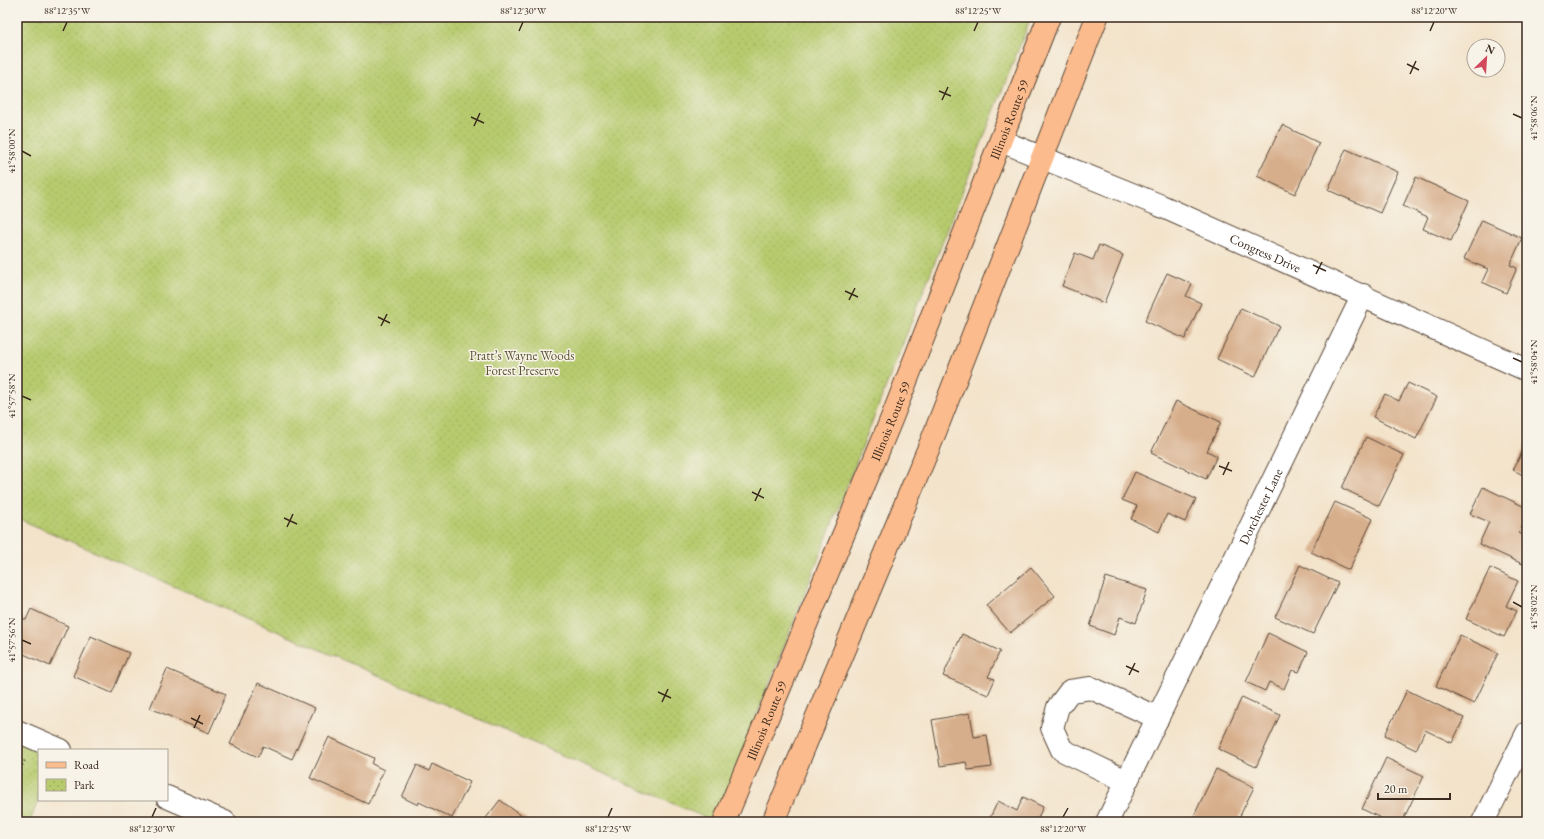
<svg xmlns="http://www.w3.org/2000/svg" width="1544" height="839" viewBox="0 0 1544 839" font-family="'EB Garamond',serif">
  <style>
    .park { fill: url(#park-dots); stroke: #797a46 }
    .building { fill: #d7ae8b }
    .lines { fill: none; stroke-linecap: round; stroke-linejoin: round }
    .minor-casing { stroke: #574638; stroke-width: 24 }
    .primary-casing { stroke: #574638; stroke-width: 24 }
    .path { stroke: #574638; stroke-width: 2.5; stroke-dasharray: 1 3; stroke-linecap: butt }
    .minor { stroke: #fff; stroke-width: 22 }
    .primary { stroke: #fbbb8c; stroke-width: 22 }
    .ticks { fill: none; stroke: #3b2a1e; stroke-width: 1.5 }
    .labels { text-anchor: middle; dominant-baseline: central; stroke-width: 3; stroke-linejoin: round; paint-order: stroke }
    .street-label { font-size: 13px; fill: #3b2a1e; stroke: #f7f3e8 }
    .park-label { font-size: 13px; fill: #5a5232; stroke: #f7f3e8 }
    .neatline { fill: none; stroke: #3b2a1e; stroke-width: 1.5 }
    .ticks-label { font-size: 10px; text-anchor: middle; fill: #3b2a1e }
  </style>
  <defs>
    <pattern id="park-dots" width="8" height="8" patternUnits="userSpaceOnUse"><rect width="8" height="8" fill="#b7cb6e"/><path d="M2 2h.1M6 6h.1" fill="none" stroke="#9eae5f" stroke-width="1.8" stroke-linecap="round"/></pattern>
  </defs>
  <rect width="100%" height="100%" fill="#f7f3e8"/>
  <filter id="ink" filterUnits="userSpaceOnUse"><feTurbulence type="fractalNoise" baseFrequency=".025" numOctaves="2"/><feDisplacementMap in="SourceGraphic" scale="8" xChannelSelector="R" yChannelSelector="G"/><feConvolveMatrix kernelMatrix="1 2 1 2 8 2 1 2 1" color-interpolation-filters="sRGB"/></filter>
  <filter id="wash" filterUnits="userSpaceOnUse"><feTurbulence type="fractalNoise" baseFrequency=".012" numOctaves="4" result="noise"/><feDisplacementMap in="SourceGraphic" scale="16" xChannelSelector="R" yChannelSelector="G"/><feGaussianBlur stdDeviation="0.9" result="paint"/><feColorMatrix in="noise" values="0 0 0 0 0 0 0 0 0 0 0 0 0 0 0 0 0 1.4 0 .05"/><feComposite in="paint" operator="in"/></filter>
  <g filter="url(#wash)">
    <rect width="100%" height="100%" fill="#f3e3ca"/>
    <!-- park -->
    <g class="park">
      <path d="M17,17h1014l-316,805 -698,-304z"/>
      <path d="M17,731l22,19v47l-9,25h-13z"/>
    </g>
    <g id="blocks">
      <!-- building -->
      <g class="building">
        <path d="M1282,125l37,18 -24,51 -38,-18z"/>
        <path d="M1346,149l52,23 -18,41 -52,-23z"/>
        <path d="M1416,177l53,24 -18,40 -28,-12 5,-12 -25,-11z"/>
        <path d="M1482,220l40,18 -12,27 7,3 -11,25 -24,-11 6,-13 -24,-10z"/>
        <path d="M1099,245l24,10 -19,48 -42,-17 13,-33 18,7z"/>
        <path d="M1167,273l25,11 -6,12 15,7 -16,36 -40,-18z"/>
        <path d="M1241,308l38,18 -24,51 -38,-18z"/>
        <path d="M1408,383l29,14 -21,42 -43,-22 12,-23 14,7z"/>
        <path d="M1176,401l45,21 -14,29 10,5 -11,23 -55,-26z"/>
        <path d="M1366,437l38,18 -25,51 -37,-18z"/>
        <path d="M1527,442v35l-14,-7z"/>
        <path d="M1135,472l61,27 -11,23 -18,-8 -8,18 -28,-13 6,-13 -15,-6z"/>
        <path d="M1483,487l44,21v9l-8,16 8,4v29l-48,-22 10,-22 -19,-8z"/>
        <path d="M1335,502l38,17 -24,51 -38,-18z"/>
        <path d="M1300,565l38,18 -25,51 -38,-17z"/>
        <path d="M1031,567l24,29 -45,37 -24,-28z"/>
        <path d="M1490,568l28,13 -12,25 11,5 -13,26 -38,-18z"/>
        <path d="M1106,577l41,13 -11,33 -16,-6 -6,18 -24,-9z"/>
        <path d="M31,609l37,17 -18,40 -33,-15v-36l9,5z"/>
        <path d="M1268,633l40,19 -9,20 -7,-2 -8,19 -15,-7 -4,9 -19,-9z"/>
        <path d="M962,634l38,17 -12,26 7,2 -7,16 -45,-19z"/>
        <path d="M1460,635l38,18 -24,51 -38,-18z"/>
        <path d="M91,636l38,17 -17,40 -39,-17z"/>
        <path d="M167,669l59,25 -17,39 -59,-25z"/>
        <path d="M258,683l57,25 -23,51 -29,-13 -5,11 -28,-13z"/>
        <path d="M1407,690l57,28 -12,25 -27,-13 -9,20 -31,-15z"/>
        <path d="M1242,697l38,18 -24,52 -38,-18z"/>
        <path d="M970,713l4,24 13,-2 5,32 -24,3 -2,-8 -26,4 -8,-46z"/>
        <path d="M329,737l45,21 -2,6 12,6 -16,34 -58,-26z"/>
        <path d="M1386,758l38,18 -22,46h-13l-27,-13z"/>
        <path d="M432,764l38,18 -18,36 -33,-16 -1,3 -16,-8 15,-32 12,6z"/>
        <path d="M1216,769l38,18 -17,35h-41l-4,-2z"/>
        <path d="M1023,797l20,10 -7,15h-48l10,-21 19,10z"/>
        <path d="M500,800l30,22h-47z"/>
      </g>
    </g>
  </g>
  <g filter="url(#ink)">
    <use href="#blocks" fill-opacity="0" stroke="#574638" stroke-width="1"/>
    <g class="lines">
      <defs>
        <g id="minor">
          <path id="s1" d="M1001,141l158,64 368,165"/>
          <path d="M17,731l44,19"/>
          <path d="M1126,781l-64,-31 -10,-22 6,-21 12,-16 21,-3 67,30"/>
          <path d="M167,797l58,25"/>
          <path id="s2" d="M1107,822l256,-527"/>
          <path d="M1483,822l44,-89"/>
        </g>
        <g id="primary">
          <path id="s3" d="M724,822l167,-402 158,-403"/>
          <path d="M773,822l159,-382 165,-423"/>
        </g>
      </defs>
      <!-- minor casing -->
      <use href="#minor" class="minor-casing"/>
      <!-- primary casing -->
      <use href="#primary" class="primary-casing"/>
      <!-- path -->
      <path class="path" d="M17,776l8,-16"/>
      <!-- minor -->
      <use href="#minor" class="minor"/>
      <!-- primary -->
      <use href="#primary" class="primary"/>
    </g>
  </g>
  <!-- ticks -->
  <path class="ticks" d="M63,31l4,-9M519,31l4,-9M974,31l4,-9M1430,31l4,-9M1407,64l12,6M1410,74l6,-13M939,91l12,5M942,100l6,-13M1513,114l9,4M471,117l13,6M474,126l6,-13M22,151l9,5M1313,265l13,6M1316,274l6,-12M845,291l13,6M849,300l6,-12M378,317l12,6M381,326l6,-12M1513,358l9,4M22,396l9,4M1219,466l13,5M1223,475l6,-13M752,492l12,6M755,501l6,-13M284,518l13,6M287,527l6,-13M1513,602l9,5M22,640l9,4M1126,666l13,6M1129,675l6,-12M658,692l13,6M662,702l6,-13M191,718l12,6M194,728l6,-13M152,817l4,-9M608,817l4,-9M1063,817l5,-9"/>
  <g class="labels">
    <!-- street labels -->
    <g class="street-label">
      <text stroke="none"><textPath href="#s3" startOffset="758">Illinois Route 59</textPath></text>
      <text stroke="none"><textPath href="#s1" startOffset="287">Congress Drive</textPath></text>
      <text stroke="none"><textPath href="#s3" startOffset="434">Illinois Route 59</textPath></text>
      <text stroke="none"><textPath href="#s2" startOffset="351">Dorchester Lane</textPath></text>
      <text stroke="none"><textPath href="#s3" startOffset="110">Illinois Route 59</textPath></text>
    </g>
    <!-- park labels -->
    <g class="park-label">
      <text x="522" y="355">Pratt’s Wayne Woods<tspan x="522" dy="15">Forest Preserve</tspan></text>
    </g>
  </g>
  <!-- margin -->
  <rect width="1544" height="839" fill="none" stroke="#f7f3e8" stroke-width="44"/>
  <!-- legend -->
  <rect x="38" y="749" width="130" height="52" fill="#f7f3e8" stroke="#aca397"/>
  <rect x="46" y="762" width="20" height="6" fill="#fbbb8c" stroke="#aca397"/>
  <text x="74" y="769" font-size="12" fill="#3b2a1e">Road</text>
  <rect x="46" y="779" width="20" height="12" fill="url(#park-dots)" stroke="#aca397"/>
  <text x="74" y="789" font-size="12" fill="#3b2a1e">Park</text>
  <!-- north arrow -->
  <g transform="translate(1486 58) rotate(25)"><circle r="19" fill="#f7f3e8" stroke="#aca397"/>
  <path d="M0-3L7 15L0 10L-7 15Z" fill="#d1495b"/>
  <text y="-6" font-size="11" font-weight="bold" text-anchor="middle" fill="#3b2a1e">N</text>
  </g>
  <!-- scale -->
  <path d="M1378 793v6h72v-6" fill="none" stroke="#3b2a1e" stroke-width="2"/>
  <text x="1384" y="793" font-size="12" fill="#3b2a1e" stroke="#f7f3e8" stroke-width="3" paint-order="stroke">20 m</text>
  <rect x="22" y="22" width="1500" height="795" class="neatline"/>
  <g class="ticks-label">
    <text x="67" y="14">88°12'35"W</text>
    <text x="523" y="14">88°12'30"W</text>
    <text x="978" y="14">88°12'25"W</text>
    <text x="1434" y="14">88°12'20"W</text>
    <text transform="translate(1533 118) rotate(-90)" y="4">41°58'06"N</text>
    <text transform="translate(11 151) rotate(-90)" y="4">41°58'00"N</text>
    <text transform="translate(1533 362) rotate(-90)" y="4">41°58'04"N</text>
    <text transform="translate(11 396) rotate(-90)" y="4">41°57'58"N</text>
    <text transform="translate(1533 607) rotate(-90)" y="4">41°58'02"N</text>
    <text transform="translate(11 640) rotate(-90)" y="4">41°57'56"N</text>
    <text x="152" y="832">88°12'30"W</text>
    <text x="608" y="832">88°12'25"W</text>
    <text x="1063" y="832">88°12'20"W</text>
  </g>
</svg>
